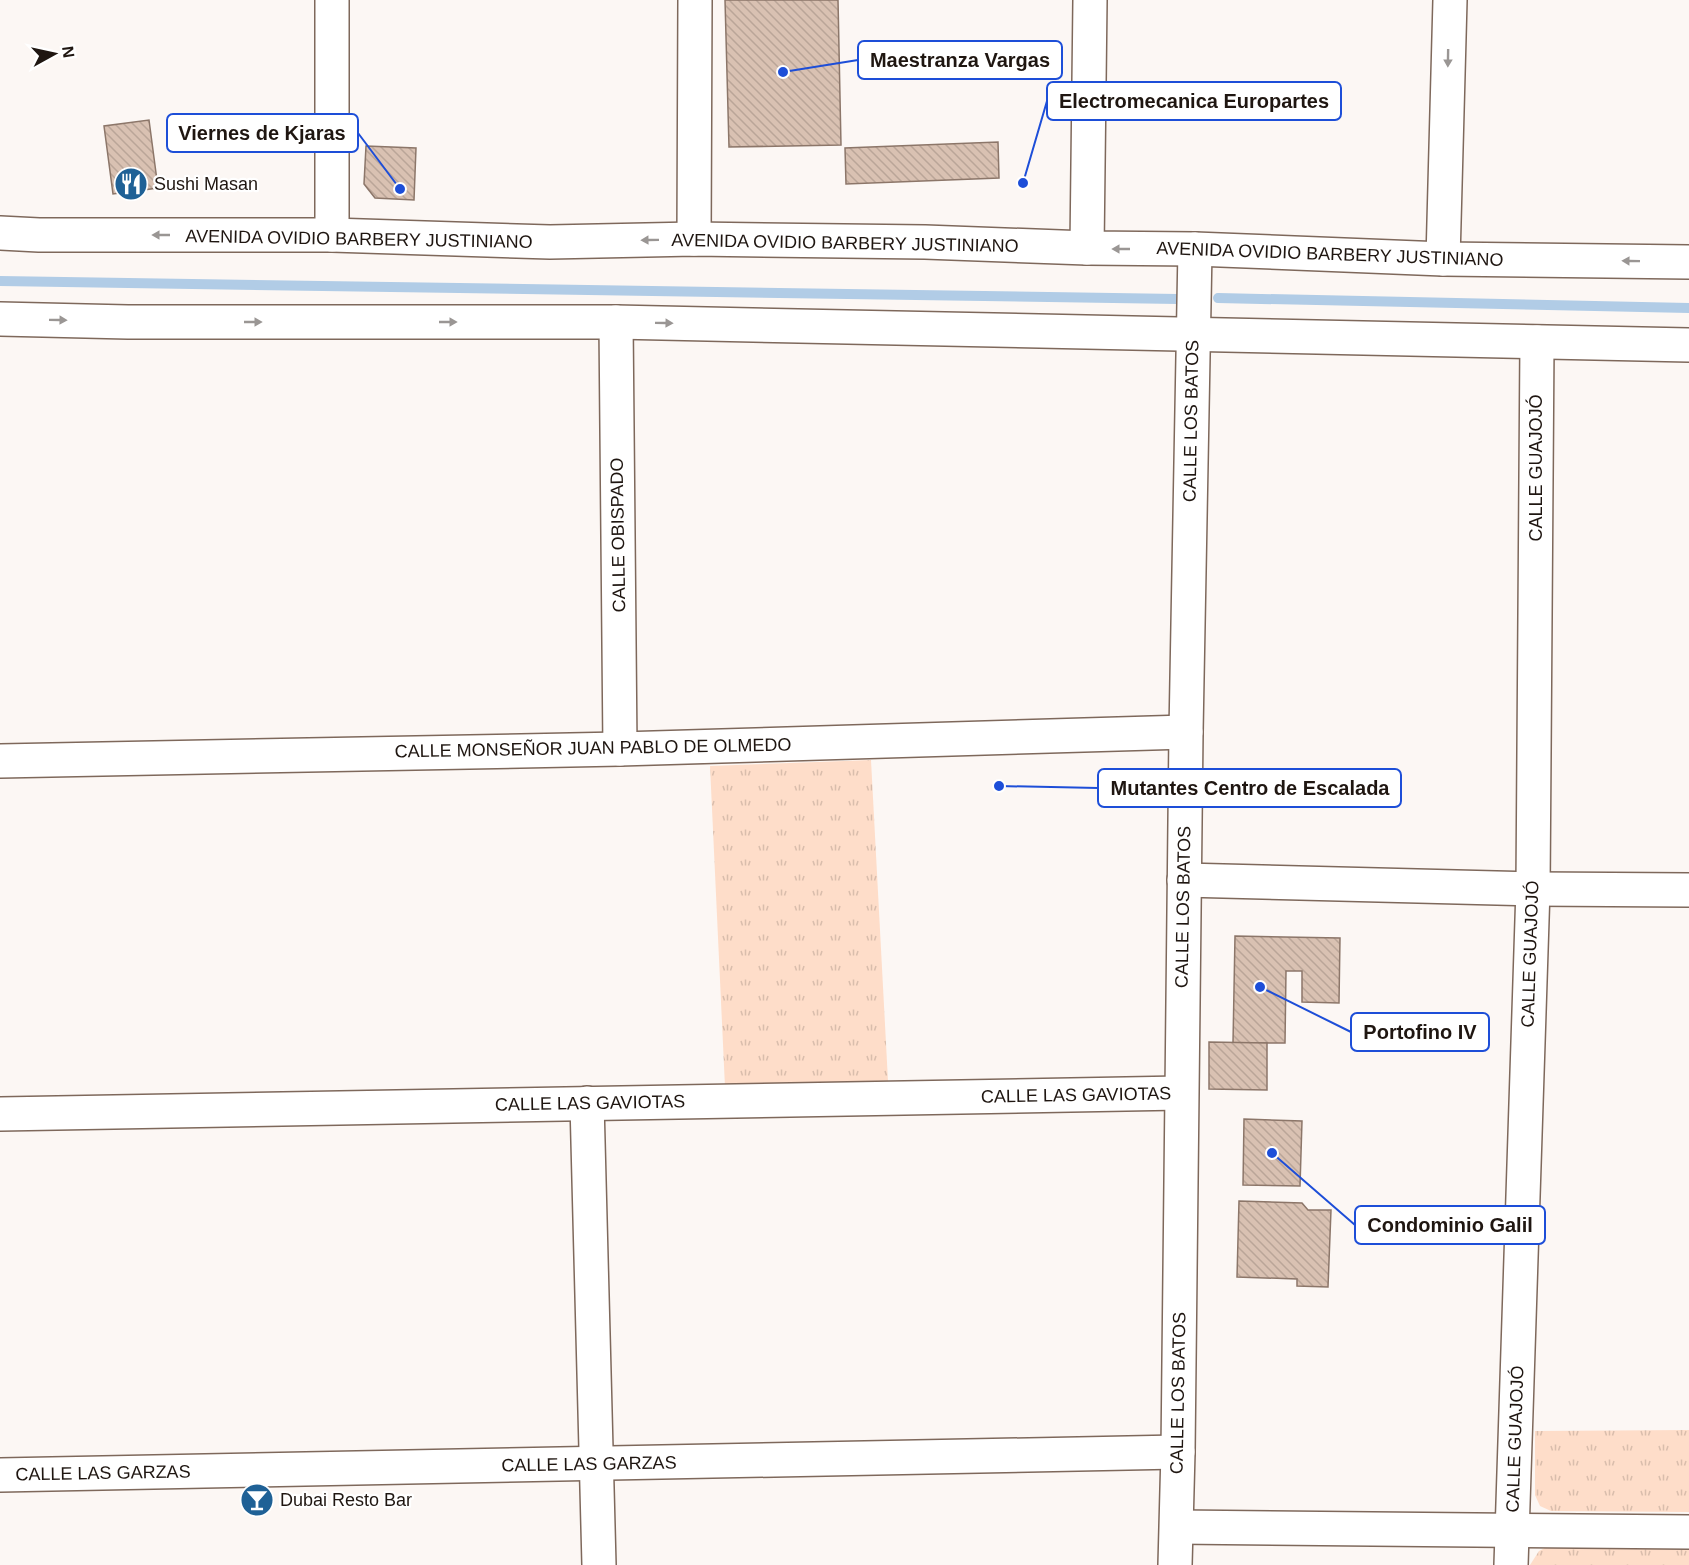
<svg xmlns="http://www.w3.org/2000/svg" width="1689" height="1565" viewBox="0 0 1689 1565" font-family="Helvetica,sans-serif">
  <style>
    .grass { fill: url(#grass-tufts) }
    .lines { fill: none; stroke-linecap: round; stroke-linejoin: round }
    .stream { stroke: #b1cce6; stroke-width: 10 }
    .building { fill: url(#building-back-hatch); stroke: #8c7669; stroke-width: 1.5 }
    .minor-casing { stroke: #7e685b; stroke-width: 36 }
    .minor { stroke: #fff; stroke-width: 33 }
    .oneway { fill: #9a9694 }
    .labels { text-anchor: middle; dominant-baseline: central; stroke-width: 4.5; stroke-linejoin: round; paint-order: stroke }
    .poi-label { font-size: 18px; fill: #1f1611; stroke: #fff; text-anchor: start }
    .street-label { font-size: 18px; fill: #1f1611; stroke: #fff }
    .leader { fill: none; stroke: #1d4ed8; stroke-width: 2 }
    .callout-dot { fill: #1d4ed8; stroke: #fff; stroke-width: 2 }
    .callout { fill: #fff; stroke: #1d4ed8; stroke-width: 2 }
    .callout-label { font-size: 20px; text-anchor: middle; font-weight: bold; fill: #1f1611 }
  </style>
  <defs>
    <pattern id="grass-tufts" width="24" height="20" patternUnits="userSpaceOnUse" patternTransform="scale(1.5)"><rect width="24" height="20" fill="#feddc9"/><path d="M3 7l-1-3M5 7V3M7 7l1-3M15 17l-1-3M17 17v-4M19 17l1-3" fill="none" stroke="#d9bdac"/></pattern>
    <pattern id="building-back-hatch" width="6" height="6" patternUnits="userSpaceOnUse" patternTransform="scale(1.5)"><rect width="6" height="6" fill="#d9c1b2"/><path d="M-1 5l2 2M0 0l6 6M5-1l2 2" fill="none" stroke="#baa598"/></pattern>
  </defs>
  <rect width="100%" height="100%" fill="#fcf7f4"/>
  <!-- grass -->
  <g class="grass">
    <path d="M871,760l17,321 -163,6 -15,-321z"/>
    <path d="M1689,1430v82l-138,-1 -11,-5 -5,-11v-64z"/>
    <path d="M1553,1544l136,3v18h-159l9,-14z"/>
  </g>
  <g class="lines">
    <!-- stream -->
    <g class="stream">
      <path d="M0,281l1178,18"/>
      <path d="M1218,298l471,10"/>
    </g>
  </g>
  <!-- building -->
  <g class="building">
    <path d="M725,0h113l3,145 -112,2z"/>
    <path d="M149,120l9,68 -45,6 -9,-68z"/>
    <path d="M998,142l1,36 -153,6 -1,-36z"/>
    <path d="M366,146l50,2 -2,52 -39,-2 -11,-14z"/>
    <path d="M1235,936l105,2 -1,65 -37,-1v-31h-16l-1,72h-52z"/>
    <path d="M1209,1042l58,1v47l-58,-1z"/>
    <path d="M1244,1119l58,2 -2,65 -57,-1z"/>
    <path d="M1239,1201l63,2 6,7h23l-3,77 -31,-1v-7l-60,-2z"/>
  </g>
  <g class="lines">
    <defs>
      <g id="minor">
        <path d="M0,233l39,2h293l218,7 144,-3 231,3 162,6 108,1 248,10 246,3"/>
        <path d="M332,235v-235"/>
        <path d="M694,239l1,-239"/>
        <path d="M1087,248l3,-248"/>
        <path d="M1443,259l7,-259"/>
        <path d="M0,319l128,3h488l1073,23"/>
        <path d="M616,322l4,427"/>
        <path d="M0,761l620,-12 566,-17"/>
        <path d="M1184,880l349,9 156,1"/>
        <path d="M587,1103l12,462"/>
        <path d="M0,1114l1181,-21"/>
        <path d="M0,1475l1178,-23"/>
        <path d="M1177,1527l512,5"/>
        <path d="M1175,1565l3,-113 8,-720 9,-483"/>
        <path d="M1511,1565l22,-676 4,-547"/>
      </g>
    </defs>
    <!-- minor casing -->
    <use href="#minor" class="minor-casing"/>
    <!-- minor -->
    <use href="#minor" class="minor"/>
  </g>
  <!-- one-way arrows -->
  <defs><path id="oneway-solid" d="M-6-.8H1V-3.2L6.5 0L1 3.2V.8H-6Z" transform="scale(1.5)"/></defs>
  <g class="oneway">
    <use href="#oneway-solid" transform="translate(1448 58) rotate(91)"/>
    <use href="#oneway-solid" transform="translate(161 235) rotate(180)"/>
    <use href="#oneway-solid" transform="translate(650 240) rotate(179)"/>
    <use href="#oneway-solid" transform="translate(1121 249) rotate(-180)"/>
    <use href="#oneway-solid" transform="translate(1631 261) rotate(-179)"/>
    <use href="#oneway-solid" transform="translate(58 320) rotate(1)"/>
    <use href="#oneway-solid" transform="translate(253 322)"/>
    <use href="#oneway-solid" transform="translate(448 322)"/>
    <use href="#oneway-solid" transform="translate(664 323) rotate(1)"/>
  </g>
  <!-- icons -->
  <defs>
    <symbol id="restaurant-disc" viewBox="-11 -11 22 22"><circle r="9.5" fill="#1f6196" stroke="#fff"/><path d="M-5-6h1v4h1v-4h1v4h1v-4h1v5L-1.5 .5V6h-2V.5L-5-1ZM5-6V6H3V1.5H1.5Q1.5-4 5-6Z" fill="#fff"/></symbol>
    <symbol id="bar-disc" viewBox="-11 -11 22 22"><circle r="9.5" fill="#1f6196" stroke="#fff"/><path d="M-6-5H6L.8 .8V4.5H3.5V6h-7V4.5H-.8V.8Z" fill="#fff"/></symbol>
  </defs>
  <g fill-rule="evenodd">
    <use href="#restaurant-disc" x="112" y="165" width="38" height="38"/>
    <use href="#bar-disc" x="238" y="1481" width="38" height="38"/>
  </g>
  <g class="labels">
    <!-- poi labels -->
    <g class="poi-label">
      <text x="154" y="184">Sushi Masan</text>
      <text x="280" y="1500">Dubai Resto Bar</text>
    </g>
    <!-- street labels -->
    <g class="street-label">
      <text transform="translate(359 239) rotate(1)">AVENIDA OVIDIO BARBERY JUSTINIANO</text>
      <text transform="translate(845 243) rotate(1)">AVENIDA OVIDIO BARBERY JUSTINIANO</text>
      <text transform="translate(1330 254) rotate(2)">AVENIDA OVIDIO BARBERY JUSTINIANO</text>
      <text transform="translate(1191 421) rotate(-89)">CALLE LOS BATOS</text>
      <text transform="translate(1536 468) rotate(-90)">CALLE GUAJOJÓ</text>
      <text transform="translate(618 535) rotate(-91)">CALLE OBISPADO</text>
      <text transform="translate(593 748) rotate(-1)">CALLE MONSEÑOR JUAN PABLO DE OLMEDO</text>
      <text transform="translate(1183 907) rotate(-89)">CALLE LOS BATOS</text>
      <text transform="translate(1530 954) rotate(-88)">CALLE GUAJOJÓ</text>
      <text transform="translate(1076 1095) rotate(-1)">CALLE LAS GAVIOTAS</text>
      <text transform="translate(590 1103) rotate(-1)">CALLE LAS GAVIOTAS</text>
      <text transform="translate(1178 1393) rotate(-89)">CALLE LOS BATOS</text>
      <text transform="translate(1515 1439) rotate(-88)">CALLE GUAJOJÓ</text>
      <text transform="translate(589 1464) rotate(-1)">CALLE LAS GARZAS</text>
      <text transform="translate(103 1473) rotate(-1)">CALLE LAS GARZAS</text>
    </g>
  </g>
  <!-- callouts -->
  <path class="leader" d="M783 72L858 60M1023 183L1047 101M400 189L358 133M999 786L1098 788M1260 987L1351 1032M1272 1153L1355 1225"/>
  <g class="callout-dot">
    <circle cx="783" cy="72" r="6"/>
    <circle cx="1023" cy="183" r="6"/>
    <circle cx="400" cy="189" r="6"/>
    <circle cx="999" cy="786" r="6"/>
    <circle cx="1260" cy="987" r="6"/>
    <circle cx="1272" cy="1153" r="6"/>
  </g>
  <g class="callout">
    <rect x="858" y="41" width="204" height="38" rx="6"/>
    <rect x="1047" y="82" width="294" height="38" rx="6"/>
    <rect x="167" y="114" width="191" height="38" rx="6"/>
    <rect x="1098" y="769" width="303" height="38" rx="6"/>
    <rect x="1351" y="1013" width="138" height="38" rx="6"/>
    <rect x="1355" y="1206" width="190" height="38" rx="6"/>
  </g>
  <g class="callout-label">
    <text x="960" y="67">Maestranza Vargas</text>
    <text x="1194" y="108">Electromecanica Europartes</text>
    <text x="262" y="140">Viernes de Kjaras</text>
    <text x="1250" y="795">Mutantes Centro de Escalada</text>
    <text x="1420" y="1039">Portofino IV</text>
    <text x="1450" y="1232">Condominio Galil</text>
  </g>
  <!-- north arrow -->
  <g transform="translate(54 54) rotate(82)" stroke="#ffffff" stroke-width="4.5" paint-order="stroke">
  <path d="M0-4.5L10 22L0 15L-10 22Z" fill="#1f1611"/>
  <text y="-9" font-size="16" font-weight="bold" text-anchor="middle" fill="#1f1611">N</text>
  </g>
</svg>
